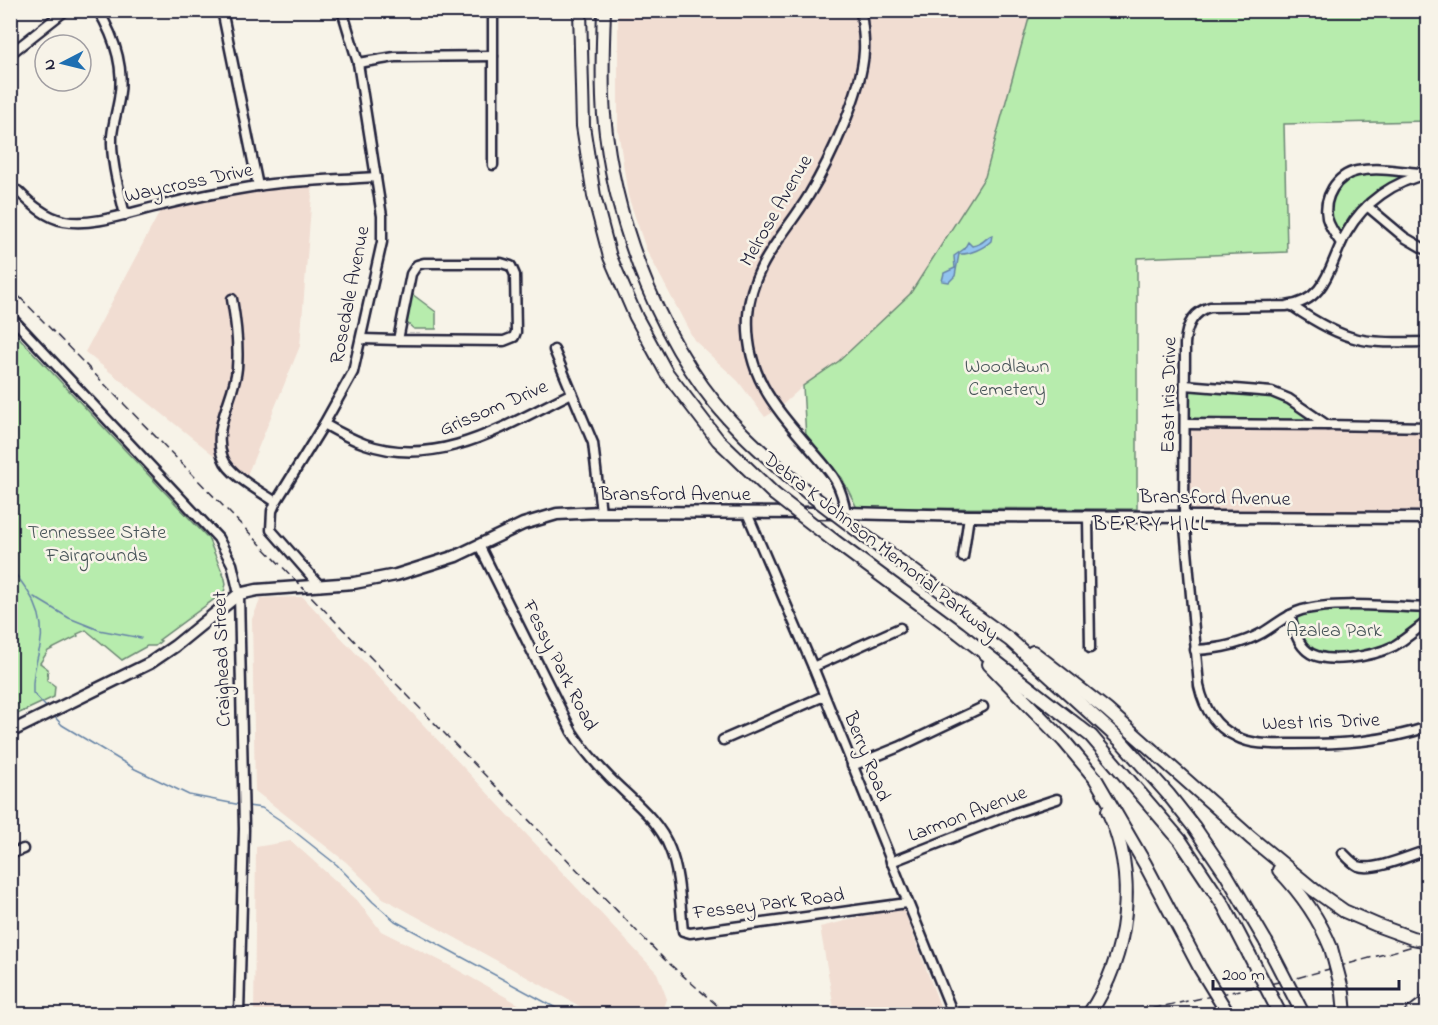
<svg xmlns="http://www.w3.org/2000/svg" width="1438" height="1025" viewBox="0 0 1438 1025" font-family="'Indie Flower',sans-serif">
  <style>
    .built { fill: #f1ddd2 }
    .green { fill: #b7ecad; stroke: #6c8774; stroke-width: 1.5 }
    .water { fill: #92c3ee; stroke: #6583a6; stroke-width: 1.5 }
    .lines { fill: none; stroke-linecap: round; stroke-linejoin: round }
    .stream { stroke: #6583a6; stroke-width: 1.5 }
    .minor-casing { stroke: #22223b; stroke-width: 13 }
    .major-casing { stroke: #22223b; stroke-width: 15 }
    .highway-casing { stroke: #22223b; stroke-width: 16 }
    .minor { stroke: #f7f3e8; stroke-width: 8 }
    .major { stroke: #f7f3e8; stroke-width: 10 }
    .highway { stroke: #f7f3e8; stroke-width: 12 }
    .rail { stroke: #22223b; stroke-width: 1.5; stroke-dasharray: 9 4.5; stroke-linecap: butt }
    .highway-bridge-casing { stroke: #22223b; stroke-width: 16; stroke-linecap: butt }
    .highway-bridge { stroke: #f7f3e8; stroke-width: 12 }
    .labels { text-anchor: middle; dominant-baseline: central; stroke-width: 5; stroke-linejoin: round; paint-order: stroke }
    .street-label { font-size: 20px; fill: #22223b; stroke: #f7f3e8 }
    .park-label { font-size: 20px; fill: #475458; stroke: #f7f3e8 }
    .quarter-label { font-size: 22px; letter-spacing: 1.5px; fill: #22223b; stroke: #f7f3e8 }
  </style>
  <rect width="100%" height="100%" fill="#f7f3e8"/>
  <filter id="ink" filterUnits="userSpaceOnUse"><feTurbulence type="fractalNoise" baseFrequency=".0167" numOctaves="2"/><feDisplacementMap in="SourceGraphic" scale="12" xChannelSelector="R" yChannelSelector="G"/><feConvolveMatrix kernelMatrix="1 2 1 2 8 2 1 2 1" color-interpolation-filters="sRGB"/></filter>
  <g filter="url(#ink)">
    <!-- built -->
    <g class="built">
      <path d="M618,11h413l-46,165 -75,118 -71,67 -36,25 -26,24 -12,7 -27,-36 -44,-41 -48,-91 -18,-53 -10,-67z"/>
      <path d="M313,182l-13,164 -55,134 -160,-128 79,-148z"/>
      <path d="M1185,424l242,3v91l-243,-2z"/>
      <path d="M303,597l354,376 10,26 -5,15h-68l-211,-116 -37,-36 -91,-71 -3,-172 9,-21z"/>
      <path d="M291,841l66,59 24,31 66,33 89,50h-282l2,-167z"/>
      <path d="M903,907l40,107h-108l-15,-87z"/>
    </g>
    <!-- green -->
    <g class="green">
      <path d="M1031,11h396v110l-143,3 3,128 -150,6v251l-280,-1 -15,-30 -36,-40 -3,-52 36,-25 71,-67 75,-117z"/>
      <path d="M1378,173l23,2v3l-20,11 -42,46c-13,-15 -12,-44 6,-56 11,-6 22,-5 33,-6z"/>
      <path d="M412,294l24,18v17h-22l-8,-7z"/>
      <path d="M10,328l198,210 17,41 1,5 -2,8 -65,48 2,1 -6,5h-8l-25,14 -36,-30 -9,4 1,2 -30,15 -8,12 8,6 -1,11 8,6 -1,11 -43,20z"/>
      <path d="M1185,385l87,7 55,33 -142,-1z"/>
      <path d="M1309,608h118v13l-35,25 -53,12 -34,-9 -15,-34z"/>
    </g>
    <!-- water -->
    <path class="water" d="M992,235l-1,6c-7,7 -22,14 -32,13l-4,22 -6,6 -7,-1 2,-8 11,-5 -1,-12 10,-7 4,-7 4,4c13,-2 12,-8 20,-11z"/>
    <g class="lines">
      <!-- stream -->
      <g class="stream">
        <path d="M10,567c19,24 37,47 30,80 -4,16 -8,30 -7,46l15,16"/>
        <path d="M34,597l35,21 30,12 42,8"/>
        <path d="M53,715l9,10 73,44 54,26 52,10"/>
        <path d="M248,806l14,2 18,12 57,45 36,37 22,19 172,93"/>
      </g>
      <defs>
        <g id="minor">
          <path d="M98,10c17,28 27,57 21,89 -2,12 -6,25 -7,37 -1,27 7,53 13,79"/>
          <path d="M222,10l36,176"/>
          <path d="M493,10v155"/>
          <path d="M10,54l56,-44"/>
          <path d="M358,63l37,-6 98,-1"/>
          <path d="M1428,174c-34,7 -64,28 -81,58 -18,30 -18,69 -61,74l-76,1c-18,5 -24,20 -25,37l-1,172 15,170c5,22 15,40 36,50 18,10 40,8 60,8 46,0 88,-2 133,-17"/>
          <path d="M18,191c13,13 27,26 46,30 29,6 70,-10 99,-16 31,-8 63,-14 94,-19 39,-6 80,-6 119,-9"/>
          <path d="M1367,206l37,31 24,14"/>
          <path d="M1341,243c-6,-8 -11,-15 -14,-25 -4,-20 9,-43 30,-47 20,-4 42,0 62,2"/>
          <path d="M424,263h77l10,3 4,9 1,57 -2,5 -10,4 -106,-1 13,-66 6,-9z"/>
          <path d="M232,299c4,23 7,45 5,69 -2,29 -26,60 -14,90 6,17 38,34 53,44"/>
          <path d="M1292,306c19,13 43,28 66,33 22,5 47,3 70,3"/>
          <path d="M10,316l208,222 14,26 7,30 5,235 -5,185"/>
          <path d="M362,339l36,1"/>
          <path d="M554,350l39,93 8,69"/>
          <path d="M1185,385l87,7 17,7 38,26 101,2"/>
          <path d="M324,424c14,8 27,15 41,20 74,26 143,-20 207,-51"/>
          <path d="M1185,424l142,1"/>
          <path d="M747,513l66,154 140,347"/>
          <path d="M846,513c-6,-34 -16,-41 -37,-66 -36,-42 -64,-73 -61,-132 3,-50 37,-80 61,-120 21,-35 53,-103 55,-144 1,-13 -2,-27 -3,-41"/>
          <path d="M1088,517l2,131"/>
          <path d="M479,545l93,187c11,17 24,32 38,46 22,22 49,42 60,71 10,25 10,55 13,82l7,2 217,-30"/>
          <path d="M963,557l6,-41"/>
          <path d="M320,586l-49,-56 1,-19 4,-9 48,-78 29,-52 29,-130v-26l-24,-153 -16,-53"/>
          <path d="M1290,615c3,11 6,25 15,34 17,18 69,7 89,-3 12,-7 22,-16 34,-25"/>
          <path d="M1195,650c24,-1 45,-5 67,-17 13,-7 25,-19 40,-23 32,-9 91,-3 126,-2"/>
          <path d="M813,667l87,-39"/>
          <path d="M723,740l101,-44"/>
          <path d="M852,766l47,-19 84,-40"/>
          <path d="M1343,853c5,5 9,10 15,13 16,6 53,-11 70,-16"/>
          <path d="M10,854l13,-5"/>
          <path d="M891,862l124,-49 42,-14"/>
        </g>
        <path id="major" d="M10,732l140,-69 25,-17 64,-52 18,-4 97,-7 42,-8 60,-19 67,-32 34,-10 44,-2 245,1 123,3 459,2"/>
        <g id="highway">
          <path d="M580,10l3,116 11,70 16,61 26,60 30,55 52,68 56,54"/>
          <path d="M604,10c-1,35 -3,70 0,105 10,110 59,240 139,319 20,20 42,39 64,58"/>
          <path d="M866,537l144,103 110,100 48,54 26,33 32,47 40,68"/>
          <path d="M833,540l126,93 132,103 89,104 44,66 25,48"/>
          <path d="M1033,652l74,58 144,128 63,52 30,21 35,15 33,12 16,3"/>
          <path d="M989,664l75,77 31,37 50,86 55,104"/>
          <path d="M1279,870c22,23 40,48 52,78"/>
          <path d="M1089,1014c40,-59 49,-138 19,-203"/>
          <path d="M1411,1014l17,-13"/>
        </g>
      </defs>
      <!-- minor casing -->
      <use href="#minor" class="minor-casing"/>
      <!-- major casing -->
      <use href="#major" class="major-casing"/>
      <!-- highway casing -->
      <use href="#highway" class="highway-casing"/>
      <!-- minor -->
      <use href="#minor" class="minor"/>
      <!-- major -->
      <use href="#major" class="major"/>
      <!-- highway -->
      <use href="#highway" class="highway"/>
      <!-- rail -->
      <g class="rail">
        <path d="M10,287l654,672 63,55"/>
        <path d="M1126,1014l167,-35 135,-37"/>
      </g>
      <defs>
        <g id="highway-bridge">
          <path d="M807,492l59,45"/>
          <path d="M774,494l59,46"/>
          <path d="M1266,942l37,72"/>
          <path d="M1331,948l12,45 2,21"/>
          <path d="M1249,954l31,60"/>
          <path d="M1200,968l28,46"/>
        </g>
      </defs>
      <!-- highway-bridge casing -->
      <use href="#highway-bridge" class="highway-bridge-casing"/>
      <!-- highway-bridge -->
      <use href="#highway-bridge" class="highway-bridge"/>
    </g>
  </g>
  <g class="labels">
    <!-- street labels -->
    <g class="street-label">
      <text transform="translate(189 184) rotate(-12)">Waycross Drive</text>
      <text transform="translate(777 211) rotate(-60)">Melrose Avenue</text>
      <text transform="translate(351 295) rotate(-79)">Rosedale Avenue</text>
      <text transform="translate(1170 395) rotate(-89)">East Iris Drive</text>
      <text transform="translate(494 409) rotate(-23)">Grissom Drive</text>
      <text x="675" y="495">Bransford Avenue</text>
      <text transform="translate(1215 499) rotate(1)">Bransford Avenue</text>
      <text transform="translate(880 547) rotate(38)">Debra K Johnson Memorial Parkway</text>
      <text transform="translate(223 659) rotate(-92)">Craighead Street</text>
      <text transform="translate(559 666) rotate(63)">Fessy Park Road</text>
      <text transform="translate(1321 723) rotate(-2)">West Iris Drive</text>
      <text transform="translate(866 757) rotate(68)">Berry Road</text>
      <text transform="translate(968 815) rotate(-21)">Larmon Avenue</text>
      <text transform="translate(769 905) rotate(-7)">Fessey Park Road</text>
    </g>
    <!-- park labels -->
    <g class="park-label">
      <text x="1007" y="367">Woodlawn<tspan x="1007" dy="23">Cemetery</tspan></text>
      <text x="97" y="533">Tennessee State<tspan x="97" dy="23">Fairgrounds</tspan></text>
      <text x="1334" y="631">Azalea Park</text>
    </g>
    <!-- quarter labels -->
    <g class="quarter-label">
      <text x="1151" y="525">BERRY HILL</text>
    </g>
  </g>
  <!-- margin -->
  <rect width="1438" height="1025" fill="none" stroke="#f7f3e8" stroke-width="36"/>
  <rect x="18" y="18" width="1402" height="989" fill="none" stroke="#22223b" stroke-width="2" filter="url(#ink)"/>
  <!-- north arrow -->
  <g transform="translate(63 63) rotate(263)"><circle r="28" fill="#f7f3e8" stroke="#a29fa3" stroke-width="1.5"/>
  <path d="M0-4.5L10 22L0 15L-10 22Z" fill="#1f6fb2"/>
  <text y="-9" font-size="16" font-weight="bold" text-anchor="middle" fill="#22223b">N</text>
  </g>
  <!-- scale -->
  <path d="M1213 980v9h186v-9" fill="none" stroke="#22223b" stroke-width="3"/>
  <text x="1222" y="980" font-size="18" fill="#22223b" stroke="#f7f3e8" stroke-width="4.5" paint-order="stroke">200 m</text>
</svg>
